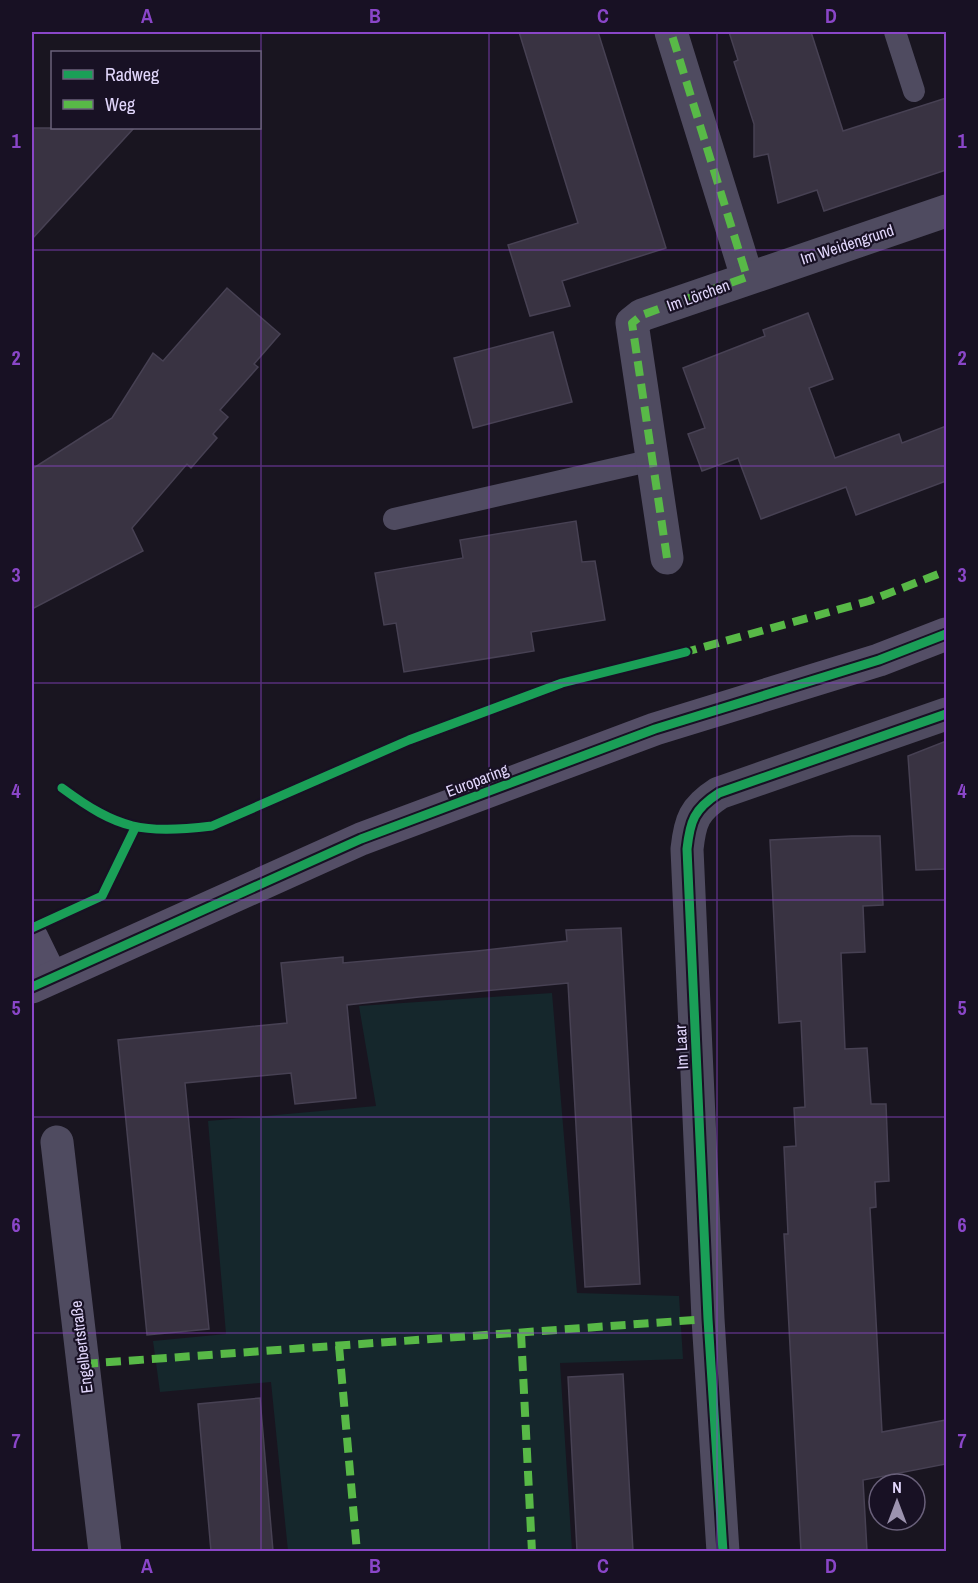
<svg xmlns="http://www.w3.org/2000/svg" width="978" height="1583" viewBox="0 0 978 1583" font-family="'Archivo Narrow',sans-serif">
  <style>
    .green { fill: #15272c }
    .building { fill: #393342; stroke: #474153; stroke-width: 1.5 }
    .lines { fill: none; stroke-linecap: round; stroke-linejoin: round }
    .lane { stroke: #4f4b60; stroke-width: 22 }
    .street { stroke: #4f4b60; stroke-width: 33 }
    .secondary { stroke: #544e66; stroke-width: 33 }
    .quiet { stroke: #58b947; stroke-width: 8; stroke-dasharray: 15 8; stroke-linecap: butt }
    .cycleway-casing { stroke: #181124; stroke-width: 13 }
    .cycleway { stroke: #1a9f57; stroke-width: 9 }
    .grid { fill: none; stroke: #8a46c8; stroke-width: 1.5; stroke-opacity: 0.55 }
    .labels { text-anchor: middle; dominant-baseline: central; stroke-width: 4.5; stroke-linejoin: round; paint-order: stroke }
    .street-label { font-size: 16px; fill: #e2d7fc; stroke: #181124 }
    .neatline { fill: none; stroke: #8a46c8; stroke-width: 2 }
    .grid-label { font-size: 20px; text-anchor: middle; font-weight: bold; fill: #8a46c8 }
  </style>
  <rect width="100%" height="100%" fill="#191520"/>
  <!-- green -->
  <path class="green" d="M552,993l25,300 102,3 4,63 -123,4 12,188h-284l-17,-169 -111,10 -7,-51 73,-7 -18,-213 168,-15 -17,-100z"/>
  <!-- building -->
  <g class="building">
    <path d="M519,32h79l68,216 -104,33 8,25 -40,10 -22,-71 70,-22z"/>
    <path d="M729,32h82l32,99 103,-33v72l-122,41 -7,-21 -39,13 -10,-49 -14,3v-33l-20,-62 4,-2z"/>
    <path d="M32,128h102l-102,111z"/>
    <path d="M227,288l53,46 -26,30 4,3 -38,43 8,7 -15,17 4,4 -26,30 -4,-4 -55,64 11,23 -111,58v-140l80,-51 41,-65 10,8z"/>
    <path d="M808,313l25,66 -24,9 26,70 64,-24 3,9 44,-17v55l-90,34 -10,-28 -85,32 -23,-61 -36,13 -14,-37 17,-6 -22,-60 82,-32 -2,-6z"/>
    <path d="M553,332l19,70 -99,26 -19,-70z"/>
    <path d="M576,521l6,41 13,-1 10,59 -74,12 3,19 -130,21 -8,-49 -12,2 -9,-52 88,-15 -3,-18z"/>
    <path d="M946,741v128l-30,1 -8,-114z"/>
    <path d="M851,836h29l3,69 -20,1 2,46 -24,1 4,96 22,-1 4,56h15l3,77 -14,1 1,25 -6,1 12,224 64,-12v44l-83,16 4,71h-66l-17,-317h4l-4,-87 12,-1 -2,-38 11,-1 -4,-86 -22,2 -9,-183z"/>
    <path d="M621,928l19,356 -55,3 -17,-304 -149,14 -72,8 9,93 -61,6 -4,-31 -106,10 24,246 -62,6 -29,-295 169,-17 -6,-60 62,-6v6l134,-12 90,-10 -1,-11z"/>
    <path d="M623,1374l10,177h-56l-9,-174z"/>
    <path d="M260,1398l13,153h-62l-13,-147z"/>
  </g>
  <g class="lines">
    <!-- lane -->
    <g class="lane">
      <path d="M895,32l19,59"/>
      <path d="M394,519l259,-59"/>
    </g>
    <!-- street -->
    <g class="street">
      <path d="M671,32l76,245"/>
      <path d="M667,558l-35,-235 10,-8 304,-104"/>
      <path d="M57,1142l48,410"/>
      <path d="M723,1552l-15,-233 -21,-470c3,-28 7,-40 32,-56l227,-79"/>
    </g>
    <!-- secondary -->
    <g class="secondary">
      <path d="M32,938l19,39"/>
      <path d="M32,987l329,-148 294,-110 224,-69 67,-26"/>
    </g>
    <!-- quiet -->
    <g class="quiet">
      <path d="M667,558l-35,-235 10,-8 105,-38 -76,-245"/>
      <path d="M682,653l187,-52 77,-30"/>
      <path d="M521,1333l11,219"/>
      <path d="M339,1346l18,206"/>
      <path d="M83,1364l625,-45"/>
    </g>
    <defs>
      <g id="cycleway">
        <path d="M62,788c57,42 80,46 150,38l197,-86 153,-57 124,-31"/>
        <path d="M32,928l70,-32 33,-68"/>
        <path d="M32,987l329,-148 294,-110 224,-69 67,-26"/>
        <path d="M723,1552l-15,-233 -21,-470c3,-28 7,-40 32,-56l227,-79"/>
      </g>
    </defs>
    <!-- cycleway casing -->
    <use href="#cycleway" class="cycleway-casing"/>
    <!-- cycleway -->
    <use href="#cycleway" class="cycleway"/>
  </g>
  <!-- grid -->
  <path class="grid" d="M261,32v1520M489,32v1520M717,32v1520M32,250h914M32,466h914M32,683h914M32,900h914M32,1117h914M32,1333h914"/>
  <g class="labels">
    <!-- street labels -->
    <g class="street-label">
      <text transform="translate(847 244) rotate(-18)">Im Weidengrund</text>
      <text transform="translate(698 295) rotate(-20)">Im Lörchen</text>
      <text transform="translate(477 780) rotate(-21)">Europaring</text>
      <text transform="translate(681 1047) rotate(-93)">Im Laar</text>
      <text transform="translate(81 1347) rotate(-97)">Engelbertstraße</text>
    </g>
  </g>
  <!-- border -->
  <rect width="978" height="1583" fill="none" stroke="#181124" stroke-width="66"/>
  <!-- legend -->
  <rect x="51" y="51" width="210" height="78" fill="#181124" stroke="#69607a" stroke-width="1.5"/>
  <rect x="63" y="70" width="30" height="9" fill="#1a9f57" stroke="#69607a" stroke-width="1.5"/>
  <text x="105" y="81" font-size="18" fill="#e2d7fc">Radweg</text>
  <rect x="63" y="100" width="30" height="9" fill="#58b947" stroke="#69607a" stroke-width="1.5"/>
  <text x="105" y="111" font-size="18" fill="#e2d7fc">Weg</text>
  <!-- north arrow -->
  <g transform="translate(897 1502)"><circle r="28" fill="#181124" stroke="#69607a" stroke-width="1.5"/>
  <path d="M0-4.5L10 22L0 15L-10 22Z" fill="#9c93af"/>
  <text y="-9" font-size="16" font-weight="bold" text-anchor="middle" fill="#e2d7fc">N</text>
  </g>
  <rect x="33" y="33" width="912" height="1517" class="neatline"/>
  <g class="grid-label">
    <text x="147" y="23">A</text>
    <text x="375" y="23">B</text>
    <text x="603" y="23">C</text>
    <text x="831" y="23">D</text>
    <text x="16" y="148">1</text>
    <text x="962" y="148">1</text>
    <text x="16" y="365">2</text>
    <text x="962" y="365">2</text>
    <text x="16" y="582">3</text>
    <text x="962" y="582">3</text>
    <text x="16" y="798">4</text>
    <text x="962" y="798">4</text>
    <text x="16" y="1015">5</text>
    <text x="962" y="1015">5</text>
    <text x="16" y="1232">6</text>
    <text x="962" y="1232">6</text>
    <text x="16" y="1448">7</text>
    <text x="962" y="1448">7</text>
    <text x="147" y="1573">A</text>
    <text x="375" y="1573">B</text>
    <text x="603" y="1573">C</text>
    <text x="831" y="1573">D</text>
  </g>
</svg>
